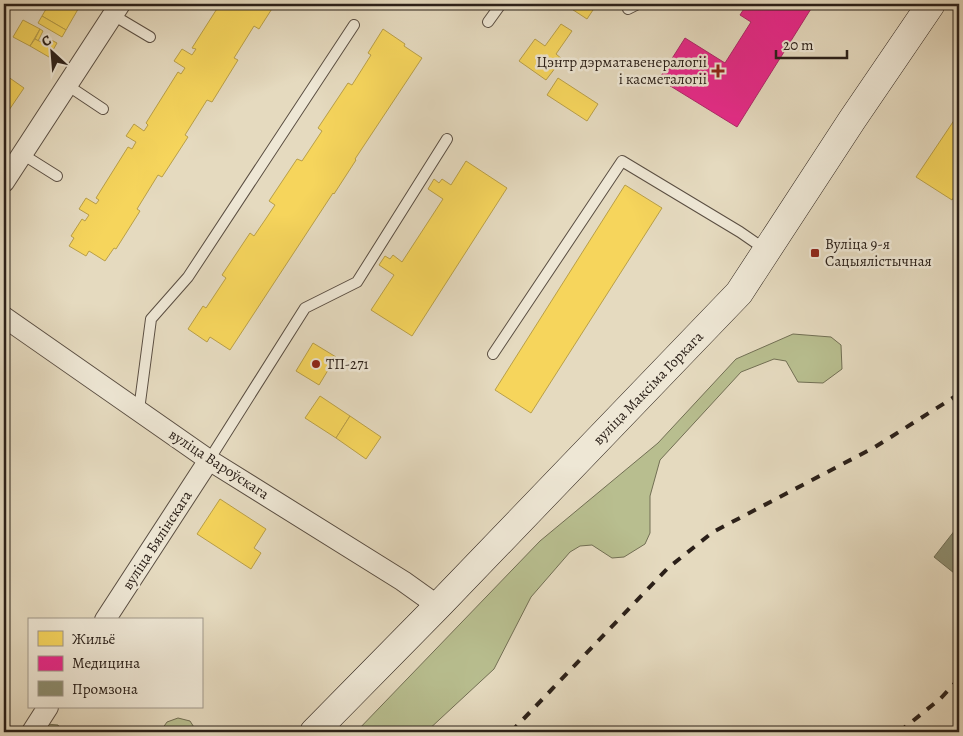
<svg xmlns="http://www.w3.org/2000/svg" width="963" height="736" viewBox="0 0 963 736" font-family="Alegreya,serif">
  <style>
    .green { fill: #b8be8f; stroke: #726f54 }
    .homes { fill: #f6d55c; stroke: #b99f48 }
    .health { fill: #e7298a; stroke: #af2668 }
    .industry { fill: #8c8c6e; stroke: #6f6c54 }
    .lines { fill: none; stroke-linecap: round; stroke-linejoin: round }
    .lane-casing { stroke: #5a4e42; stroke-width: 12 }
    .street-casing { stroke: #5a4e42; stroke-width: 22 }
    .secondary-casing { stroke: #2b2019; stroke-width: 29 }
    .lane { stroke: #eee7d5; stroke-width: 10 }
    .street { stroke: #eee7d5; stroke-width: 20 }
    .secondary { stroke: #eee7d5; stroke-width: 28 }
    .rail { stroke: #2b2019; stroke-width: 4; stroke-dasharray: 9 9; stroke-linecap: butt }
    .poi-dot { fill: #8f2418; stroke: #eee7d5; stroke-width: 2 }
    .labels { text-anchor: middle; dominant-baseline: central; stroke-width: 5; stroke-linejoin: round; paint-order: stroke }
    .poi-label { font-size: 15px; fill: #2b2019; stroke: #eee7d5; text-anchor: start }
    .street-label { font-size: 15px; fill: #2b2019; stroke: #eee7d5 }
  </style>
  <rect width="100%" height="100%" fill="#e5dabf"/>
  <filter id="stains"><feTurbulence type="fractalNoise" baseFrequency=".004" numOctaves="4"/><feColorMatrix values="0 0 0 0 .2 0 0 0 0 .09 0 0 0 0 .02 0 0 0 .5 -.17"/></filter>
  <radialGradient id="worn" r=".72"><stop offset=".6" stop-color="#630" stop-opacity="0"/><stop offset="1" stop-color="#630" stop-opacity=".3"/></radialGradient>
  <!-- green -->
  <g class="green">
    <path d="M793,334l38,3 10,8 1,24 -19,14 -25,-1 -12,-21 -12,-2 -33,13 -81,88 -10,36v37l-5,11 -21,13 -12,1 -20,-13 -12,1 -10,6 -39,45 -37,72 -68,63h-70l184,-191 118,-98 78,-84z"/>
    <path d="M178,718l12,3 7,11h-37l7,-10z"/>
    <path d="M46,724l12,1 4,7h-22z"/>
  </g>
  <!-- homes -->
  <g class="homes">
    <path d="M39,4h10l-4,5 -7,-4z"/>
    <path d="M49,4h32l-15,26 -24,-14z"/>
    <path d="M220,4h55l-16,25 -5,-3 -20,32 4,2 -26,42 -5,-2 -22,35 3,2 -26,40 -4,-2 -21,34 3,2 -24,38 -2,-1 -9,13 -16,-10 -3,5 -17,-10 5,-8 -3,-2 11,-17 3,2 4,-6 -10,-6 7,-11 10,6 3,-4 -3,-2 32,-51 4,2 4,-7 -10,-6 8,-12 10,7 4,-6 -2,-2 32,-51 3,2 4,-6 -11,-7 8,-12 10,6 4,-6 -4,-1z"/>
    <path d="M564,4h33l-10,15z"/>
    <path d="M42,16l24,14 -4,7 -24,-14z"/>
    <path d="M23,20l17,9 -10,17 -17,-9z"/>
    <path d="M561,24l11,7 -16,23 6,5 -16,21 -27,-19 16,-22 10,7z"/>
    <path d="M40,29l3,2 -5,10 -3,-2z"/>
    <path d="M383,29l22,15 -1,2 18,12 -67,101 1,1 -22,34 -1,-1 -103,157 -20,-13 -3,5 -19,-13 15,-23 3,2 20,-30 -4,-3 28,-42 4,3 11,-16 10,-15 -6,-4 28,-42 5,2 20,-30 -4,-3 30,-45 4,2 19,-30 -3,-2z"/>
    <path d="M44,36l13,7 -8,14 -19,-11 5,-7 6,3z"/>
    <path d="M4,74l20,14 -17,25 -3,-3z"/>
    <path d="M558,78l40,26 -11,17 -40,-26z"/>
    <path d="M959,113v76l-7,11 -36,-23z"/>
    <path d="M466,161l41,27 -95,148 -41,-26 23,-35 -15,-10 6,-9 5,3 3,-4 9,7 41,-63 -15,-10 6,-10 5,4 3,-4 9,6z"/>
    <path d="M625,185l37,23 -131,205 -36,-23z"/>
    <path d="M313,343l23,14 -17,28 -23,-14z"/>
    <path d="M320,396l30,20 -14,22 -31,-20z"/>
    <path d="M350,416l31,21 -15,22 -30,-21z"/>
    <path d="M220,499l46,30 -12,19 7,5 -10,16 -54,-35z"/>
  </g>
  <!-- health -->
  <path class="health" d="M747,4h67l-77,123 -78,-48 26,-41 40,25 26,-41 -11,-7z"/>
  <!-- industry -->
  <path class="industry" d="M959,525v52l-25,-20z"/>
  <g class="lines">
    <defs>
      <g id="lane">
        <path d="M628,9l10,-5"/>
        <path d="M113,15l37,22"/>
        <path d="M488,22l13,-18"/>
        <path d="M67,85l36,24"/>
        <path d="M22,154l35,22"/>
        <path d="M493,354l129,-193 118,71 26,18"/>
        <path d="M139,410l12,-91 37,-42 166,-252"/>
        <path d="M209,460l96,-152 52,-26 90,-143"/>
      </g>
      <g id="street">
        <path d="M4,182l116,-178"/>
        <path d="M4,317l205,143 194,121 35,25"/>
        <path d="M105,620l104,-160"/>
        <path d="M32,732l16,-25"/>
      </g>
      <path id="secondary" d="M314,732l124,-126 301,-313 113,-173 79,-116"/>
    </defs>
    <!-- lane casing -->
    <use href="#lane" class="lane-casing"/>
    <!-- street casing -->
    <use href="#street" class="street-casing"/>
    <!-- secondary casing -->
    <use href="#secondary" class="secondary-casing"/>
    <!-- lane -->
    <use href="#lane" class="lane"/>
    <!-- street -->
    <use href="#street" class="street"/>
    <!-- secondary -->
    <use href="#secondary" class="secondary"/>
    <!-- rail -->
    <g class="rail">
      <path d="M511,732l157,-164 45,-36 162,-85 84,-53"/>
      <path d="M899,732l41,-33 19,-20"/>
    </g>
  </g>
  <!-- markers -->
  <g class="poi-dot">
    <path d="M715.5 63.5h5v5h5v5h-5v5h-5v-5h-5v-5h5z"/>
    <rect x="810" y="248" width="10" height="10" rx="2.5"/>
    <circle cx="316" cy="364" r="5"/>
  </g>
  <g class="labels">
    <!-- poi labels -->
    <g class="poi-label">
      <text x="707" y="62" text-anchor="end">Цэнтр дэрматавенералогіі<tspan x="707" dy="17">і касметалогіі</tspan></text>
      <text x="825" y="244">Вуліца 9-я<tspan x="825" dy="17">Сацыялістычная</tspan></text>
      <text x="326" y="364">ТП-271</text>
    </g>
    <!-- street labels -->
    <g class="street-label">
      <text transform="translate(648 388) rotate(-46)">вуліца Максіма Горкага</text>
      <text transform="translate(219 464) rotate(33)">вуліца Вароўскага</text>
      <text transform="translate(157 540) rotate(-57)">вуліца Бялінскага</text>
    </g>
  </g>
  <!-- margin -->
  <rect width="963" height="736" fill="none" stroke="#e5dabf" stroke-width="20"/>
  <rect x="5" y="5" width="953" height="726" fill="none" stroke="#2b2019" stroke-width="2.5"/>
  <rect x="10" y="10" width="943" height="716" fill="none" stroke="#2b2019"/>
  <!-- legend -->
  <rect x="28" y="618" width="175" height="90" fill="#eee7d5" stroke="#a0978a"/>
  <rect x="38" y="631" width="25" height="15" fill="#f6d55c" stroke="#a0978a"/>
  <text x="72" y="644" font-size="15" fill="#2b2019">Жильё</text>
  <rect x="38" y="656" width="25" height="15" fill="#e7298a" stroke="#a0978a"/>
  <text x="72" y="668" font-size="15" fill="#2b2019">Медицина</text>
  <rect x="38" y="681" width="25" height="15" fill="#8c8c6e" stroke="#a0978a"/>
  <text x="72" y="694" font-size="15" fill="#2b2019">Промзона</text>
  <!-- north arrow -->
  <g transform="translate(52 52) rotate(334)" stroke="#eee7d5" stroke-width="4" paint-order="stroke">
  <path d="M0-4L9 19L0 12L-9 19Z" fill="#2b2019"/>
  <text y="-8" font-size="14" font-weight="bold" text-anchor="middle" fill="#2b2019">С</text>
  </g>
  <!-- scale -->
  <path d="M776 50v8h71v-8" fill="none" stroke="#2b2019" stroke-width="2.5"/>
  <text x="783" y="50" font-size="15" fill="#2b2019" stroke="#eee7d5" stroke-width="4" paint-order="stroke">20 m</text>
  <rect width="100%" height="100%" filter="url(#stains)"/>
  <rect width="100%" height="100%" fill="url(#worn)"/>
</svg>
